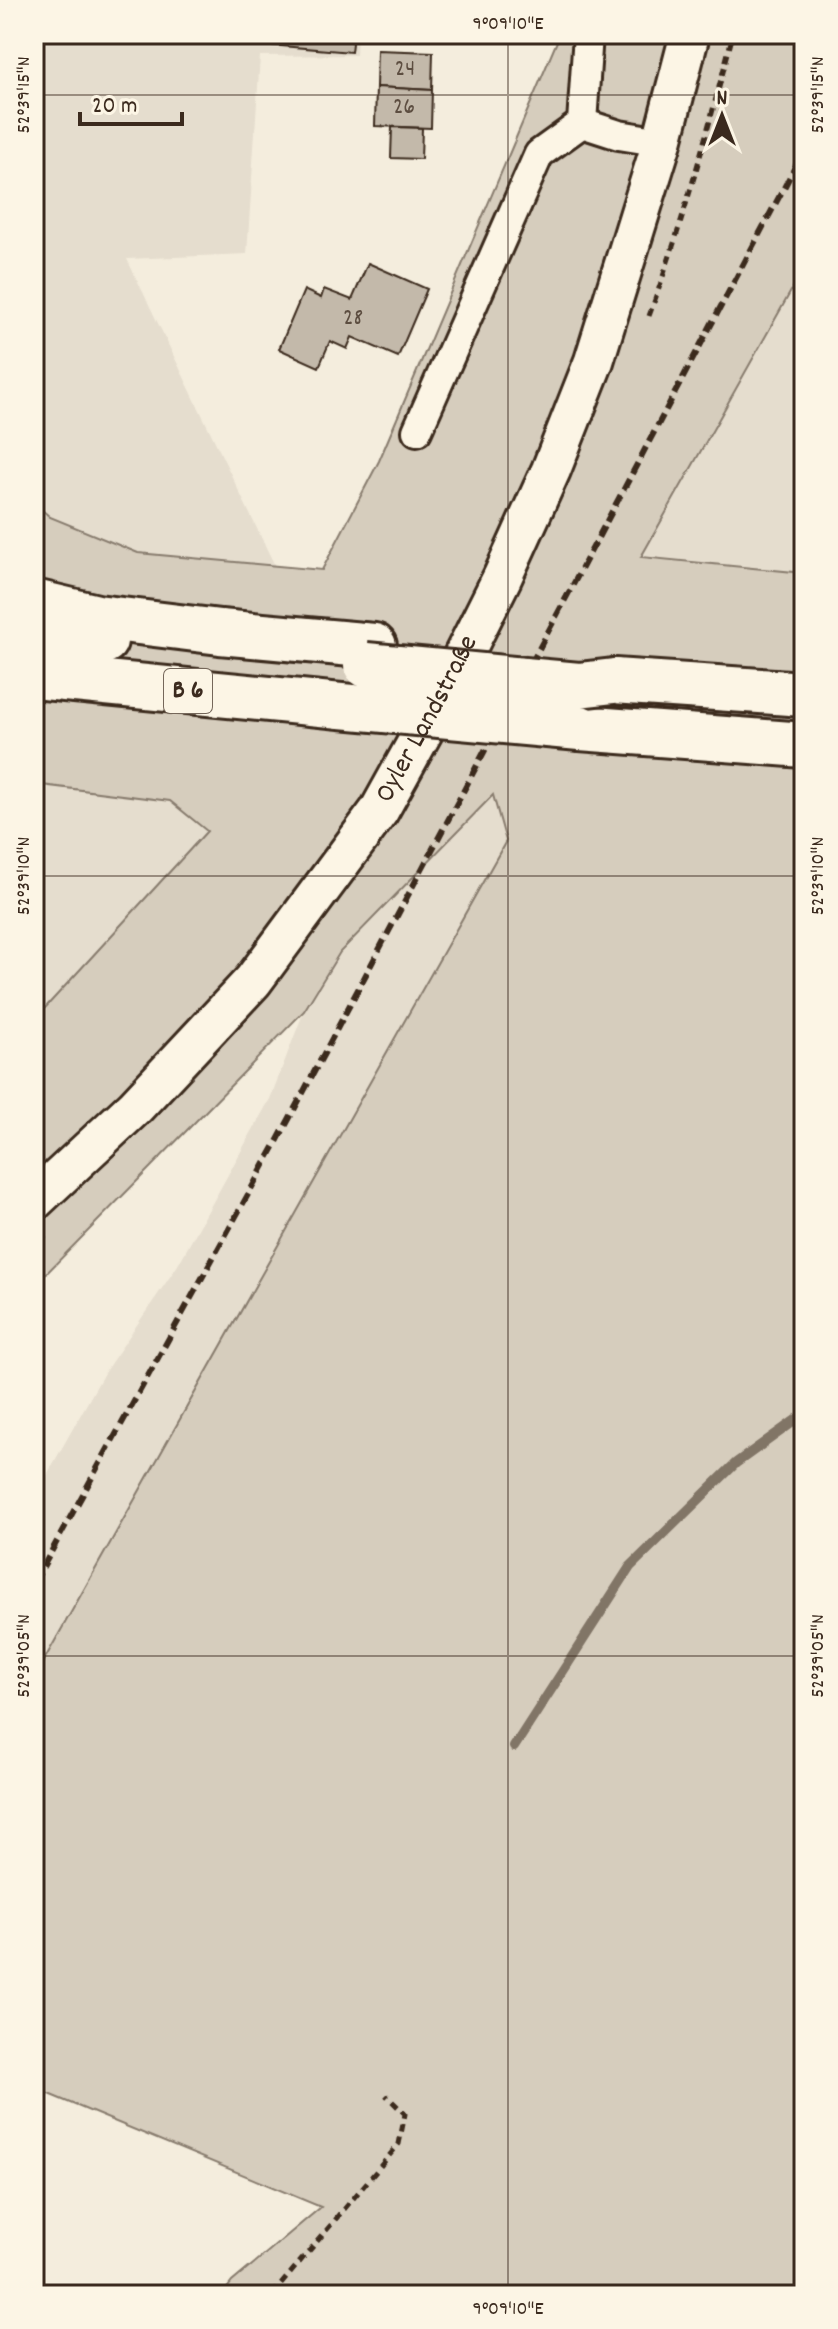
<svg xmlns="http://www.w3.org/2000/svg" width="838" height="2329" viewBox="0 0 838 2329" font-family="Dekko,sans-serif">
  <style>
    .built { fill: #e5ddce }
    .green { fill: #d6cdbd; stroke: #887c6e; stroke-width: 2 }
    .lines { fill: none; stroke-linecap: round; stroke-linejoin: round }
    .stream { stroke: #817466; stroke-width: 10 }
    .building { fill: #c3b9aa; stroke: #3b2a1e; stroke-width: 2 }
    .street-casing { stroke: #3b2a1e; stroke-width: 34 }
    .secondary-casing { stroke: #3b2a1e; stroke-width: 44 }
    .highway-casing { stroke: #3b2a1e; stroke-width: 50 }
    .path { stroke: #3b2a1e; stroke-width: 5; stroke-dasharray: 8 6; stroke-linecap: butt }
    .street { stroke: #fcf5e5; stroke-width: 28 }
    .secondary { stroke: #fcf5e5; stroke-width: 38 }
    .highway { stroke: #fcf5e5; stroke-width: 44 }
    .rail { stroke: #3b2a1e; stroke-width: 6; stroke-dasharray: 12 6; stroke-linecap: butt }
    .highway-bridge-casing { stroke: #3b2a1e; stroke-width: 50; stroke-linecap: butt }
    .highway-bridge { stroke: #fcf5e5; stroke-width: 44 }
    .ticks { fill: none; stroke: #3b2a1e; stroke-width: 2; stroke-opacity: 0.45 }
    .labels { text-anchor: middle; dominant-baseline: central; stroke-width: 7; stroke-linejoin: round; paint-order: stroke }
    .number-label { font-size: 24px; fill: #5d4e41 }
    .shield { fill: #fcf5e5; stroke: #75675a; stroke-width: 2 }
    .shield-label { font-size: 26px; font-weight: bold; fill: #3b2a1e }
    .street-label { font-size: 28px; fill: #3b2a1e; stroke: #fcf5e5 }
    .neatline { fill: none; stroke: #3b2a1e; stroke-width: 3 }
    .ticks-label { font-size: 20px; text-anchor: middle; fill: #3b2a1e }
  </style>
  <rect width="100%" height="100%" fill="#f4eddd"/>
  <filter id="ink" filterUnits="userSpaceOnUse"><feTurbulence type="fractalNoise" baseFrequency=".0125" numOctaves="2"/><feDisplacementMap in="SourceGraphic" scale="16" xChannelSelector="R" yChannelSelector="G"/><feConvolveMatrix kernelMatrix="1 2 1 2 8 2 1 2 1" color-interpolation-filters="sRGB"/></filter>
  <g filter="url(#ink)">
    <!-- built -->
    <g class="built">
      <path d="M34,34h323l-1,21 -96,1 -13,198 -120,5 148,307 -137,-13 -88,-36 -16,-14z"/>
      <path d="M804,268v305l-163,-15z"/>
      <path d="M34,784l136,17 37,30 -173,189z"/>
      <path d="M494,794l12,47 -472,837v-180l70,-125 74,-108 92,-166 34,-88 36,-59z"/>
    </g>
    <!-- green -->
    <path class="green" d="M560,34h244v234l-163,289 163,16v1722h-582l10,-13 89,-75 -287,-119v-410l472,-837 -13,-46 -153,157 -36,59 -270,275v-266l173,-189 -37,-30 -136,-17v-281l16,14 88,36 184,17 57,-109z"/>
    <g class="lines">
      <!-- stream -->
      <path class="stream" d="M514,1747l116,-180 106,-104 68,-49"/>
    </g>
    <!-- building -->
    <g class="building">
      <path d="M271,34h82l-2,18 -81,-7z"/>
      <path d="M377,50l56,2 -1,38 -56,-3z"/>
      <path d="M376,87l56,3 -1,38 -56,-2z"/>
      <path d="M392,127l30,1 -1,31 -30,-1z"/>
      <path d="M368,263l59,26 -29,68 -46,-20 -5,12 -17,-8 -11,26 -40,-18 25,-59 17,8 3,-9 28,11z"/>
    </g>
    <g class="lines">
      <defs>
        <g id="street">
          <path d="M582,123l37,12 43,7"/>
          <path d="M417,431l122,-277 43,-31 6,-89"/>
        </g>
        <g id="secondary">
          <path id="s1" d="M34,1201l101,-94 118,-126 126,-170 66,-119 57,-114 49,-108 43,-109 68,-219 28,-108"/>
        </g>
        <g id="highway">
          <path d="M34,602l63,15 123,15 154,14"/>
          <path d="M34,635l71,6"/>
          <path d="M34,676l307,30"/>
          <path d="M614,681l190,13"/>
          <path d="M580,728l224,17"/>
        </g>
      </defs>
      <!-- street casing -->
      <use href="#street" class="street-casing"/>
      <!-- secondary casing -->
      <use href="#secondary" class="secondary-casing"/>
      <!-- highway casing -->
      <use href="#highway" class="highway-casing"/>
      <!-- path -->
      <g class="path">
        <path d="M649,316c34,-92 59,-187 84,-282"/>
        <path d="M34,1246l11,-10"/>
        <path d="M272,2295l127,-151 6,-30 -19,-19"/>
      </g>
      <!-- street -->
      <use href="#street" class="street"/>
      <!-- secondary -->
      <use href="#secondary" class="secondary"/>
      <!-- highway -->
      <use href="#highway" class="highway"/>
      <!-- rail -->
      <path class="rail" d="M34,1583l244,-443 526,-990"/>
      <defs>
        <g id="highway-bridge">
          <path d="M366,665l213,20 35,-4"/>
          <path d="M341,706l239,22"/>
        </g>
      </defs>
      <!-- highway-bridge casing -->
      <use href="#highway-bridge" class="highway-bridge-casing"/>
      <!-- highway-bridge -->
      <use href="#highway-bridge" class="highway-bridge"/>
    </g>
  </g>
  <!-- ticks -->
  <path class="ticks" d="M508,34v2261M34,95h770M34,876h770M34,1656h770"/>
  <g class="labels">
    <!-- number labels -->
    <g class="number-label">
      <text x="405" y="70">24</text>
      <text x="404" y="108">26</text>
      <text x="353" y="319">28</text>
    </g>
    <!-- shield labels -->
    <rect class="shield" x="164" y="669" width="48" height="44" rx="6"/>
    <g class="shield-label">
      <text x="188" y="691">B 6</text>
    </g>
    <!-- street labels -->
    <g class="street-label">
      <text stroke="none"><textPath href="#s1" startOffset="626">Oyler Landstraße</textPath></text>
    </g>
  </g>
  <!-- margin -->
  <rect width="838" height="2329" fill="none" stroke="#fcf5e5" stroke-width="88"/>
  <!-- north arrow -->
  <g transform="translate(722 116)" stroke="#fcf5e5" stroke-width="6" paint-order="stroke">
  <path d="M0-6L14 30L0 20L-14 30Z" fill="#3b2a1e"/>
  <text y="-12" font-size="22" font-weight="bold" text-anchor="middle" fill="#3b2a1e">N</text>
  </g>
  <!-- scale -->
  <path d="M80 112v12h102v-12" fill="none" stroke="#3b2a1e" stroke-width="4"/>
  <text x="92" y="112" font-size="24" fill="#3b2a1e" stroke="#fcf5e5" stroke-width="6" paint-order="stroke">20 m</text>
  <rect x="44" y="44" width="750" height="2241" class="neatline"/>
  <g class="ticks-label">
    <text x="508" y="29">9°09'10"E</text>
    <text transform="translate(22 95) rotate(-90)" y="7">52°39'15"N</text>
    <text transform="translate(816 95) rotate(-90)" y="7">52°39'15"N</text>
    <text transform="translate(22 876) rotate(-90)" y="7">52°39'10"N</text>
    <text transform="translate(816 876) rotate(-90)" y="7">52°39'10"N</text>
    <text transform="translate(22 1656) rotate(-90)" y="7">52°39'05"N</text>
    <text transform="translate(816 1656) rotate(-90)" y="7">52°39'05"N</text>
    <text x="508" y="2314">9°09'10"E</text>
  </g>
</svg>
